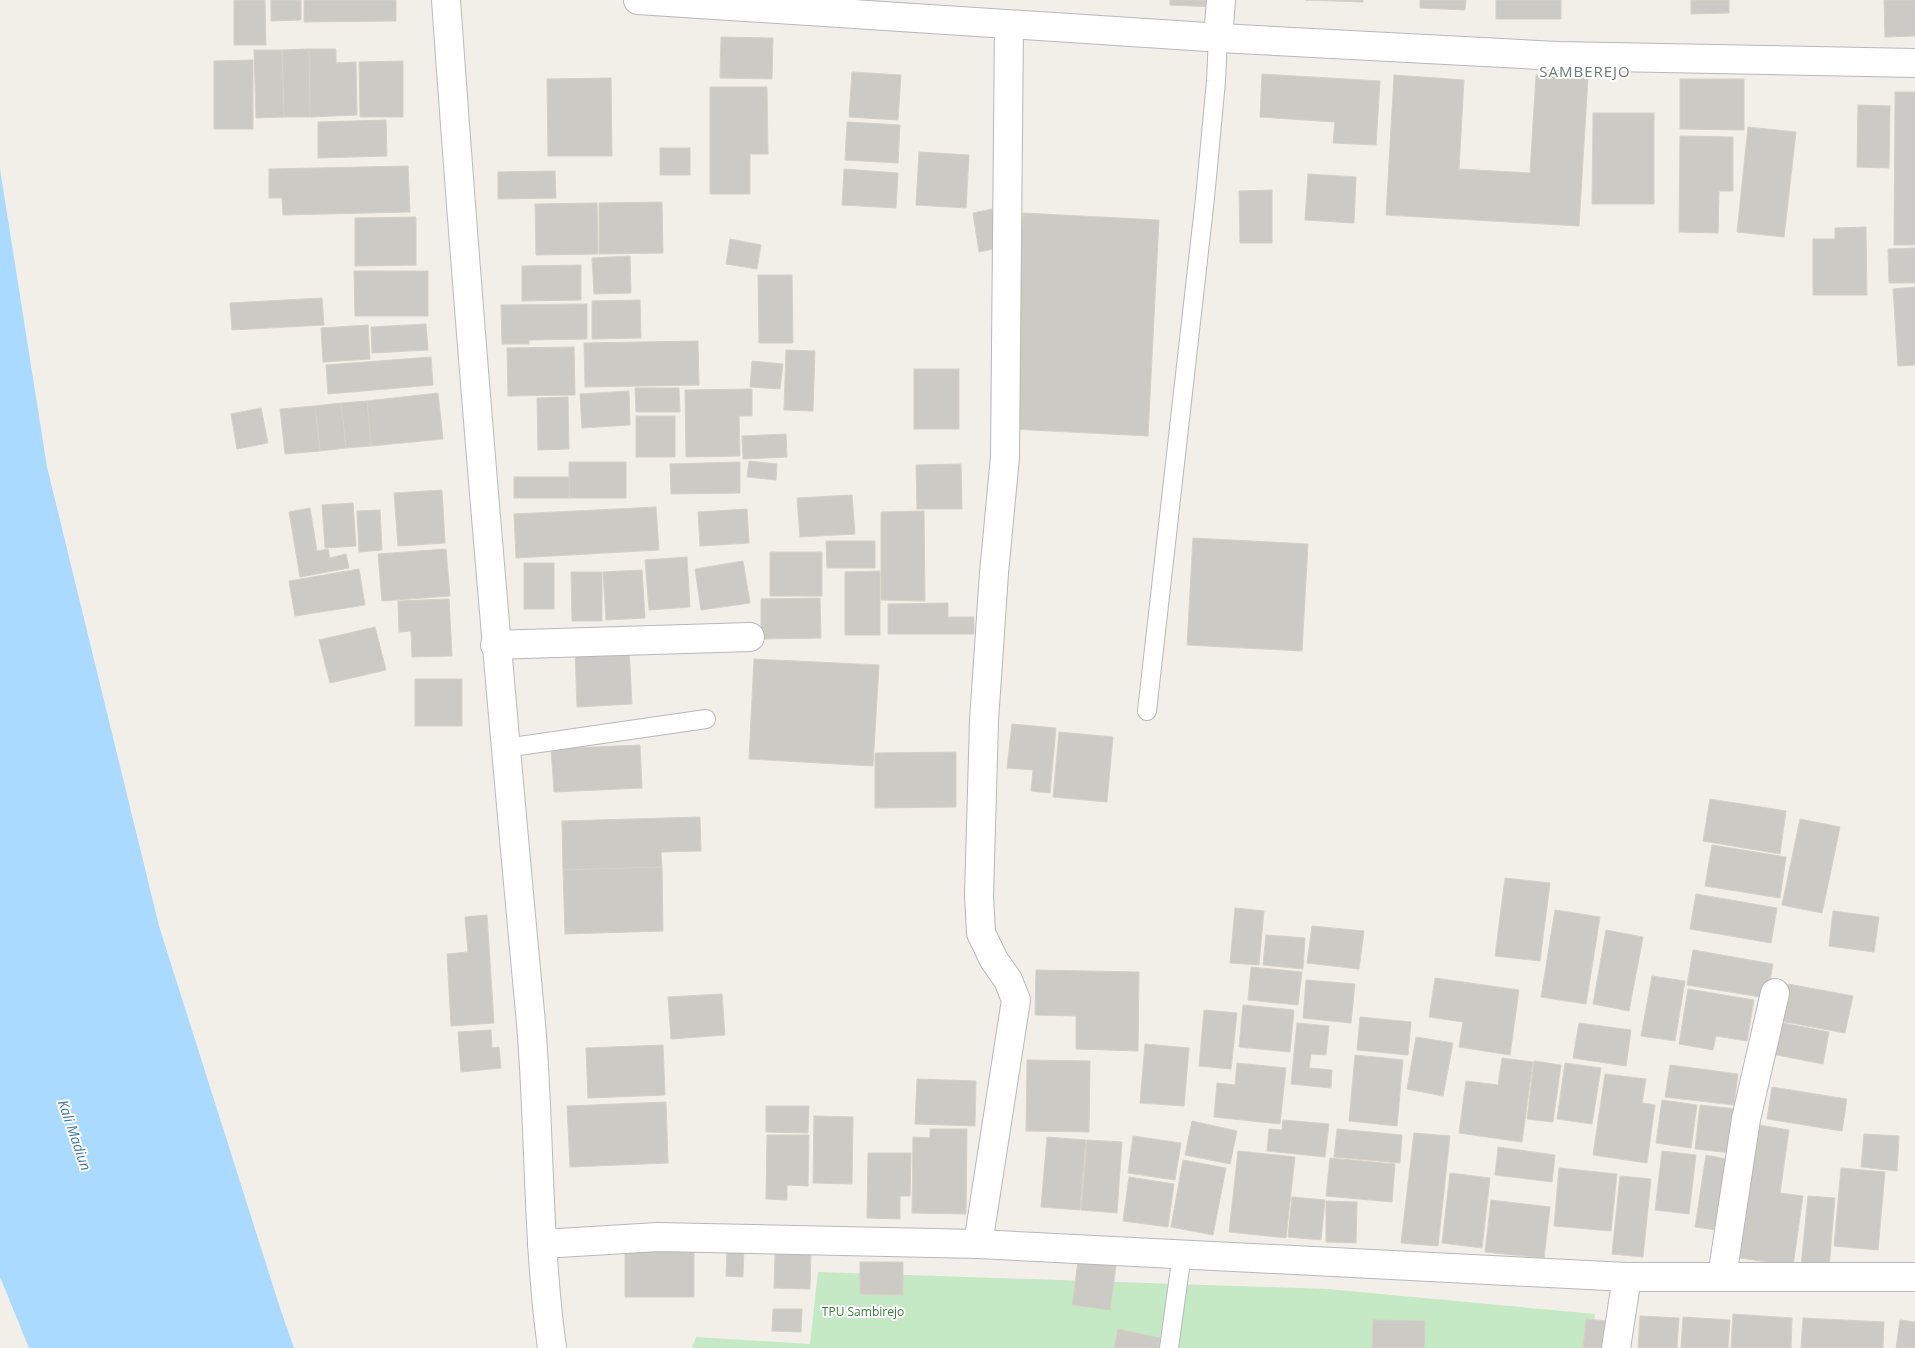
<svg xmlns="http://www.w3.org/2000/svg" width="1915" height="1348" viewBox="0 0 1915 1348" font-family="'Open Sans',sans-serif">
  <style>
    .green { fill: #c5e8c5 }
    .water { fill: #aadaff }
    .building { fill: #cccac5; stroke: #d6d1c6 }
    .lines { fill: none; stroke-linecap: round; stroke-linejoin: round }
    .lane-casing { stroke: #b5b8bc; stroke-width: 20 }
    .street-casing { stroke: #b5b8bc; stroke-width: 30 }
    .secondary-casing { stroke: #b6babf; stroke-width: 30 }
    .lane { stroke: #fff; stroke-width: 18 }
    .street { stroke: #fff; stroke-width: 28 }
    .secondary { stroke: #fff; stroke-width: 28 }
    .labels { text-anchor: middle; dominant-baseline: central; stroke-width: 4; stroke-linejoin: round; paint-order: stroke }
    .park-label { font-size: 12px; fill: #348238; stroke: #fff }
    .water-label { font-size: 14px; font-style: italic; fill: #4174aa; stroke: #fff }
    .quarter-label { font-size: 15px; letter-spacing: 1px; fill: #70757a; stroke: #fff }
  </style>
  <rect width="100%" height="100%" fill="#f1efe8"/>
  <!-- green -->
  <path class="green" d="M818,1272l509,17 268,25 -5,34h-898l4,-11 114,7z"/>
  <!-- water -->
  <path class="water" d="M0,169l47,298 112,459 121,382 14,40h-265l-29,-71z"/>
  <!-- building -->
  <g class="building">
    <path d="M234,0h31l1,45h-32z"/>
    <path d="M271,0h30v20l-30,1z"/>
    <path d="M304,0h92v21l-92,1z"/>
    <path d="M1170,0h45l-1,7 -44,-2z"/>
    <path d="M1305,0h58v2z"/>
    <path d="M1420,0h46l-1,10 -45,-2z"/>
    <rect x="1496" y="0" width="65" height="19"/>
    <path d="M1691,0h38v13l-38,1z"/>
    <path d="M1884,0h31v36l-30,1z"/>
    <path d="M721,37l52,1 -1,41 -52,-1z"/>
    <path d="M309,49h27v14l20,-1 1,53 -47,2z"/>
    <path d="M309,49l1,68h-26l-2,-67z"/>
    <path d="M254,50h28l2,67 -28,1z"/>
    <path d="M253,60v69h-39v-68z"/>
    <path d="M403,61v56h-43l-1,-55z"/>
    <path d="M852,72l49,3 -3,45 -49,-3z"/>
    <path d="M1262,74l118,7 -4,64 -43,-2 2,-21 -75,-5z"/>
    <path d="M1394,75l70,5 -5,89 71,4 6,-98 52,3 -9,148 -193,-11z"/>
    <path d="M611,78l1,78h-64l-1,-77z"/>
    <path d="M1680,79h64v51l-64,-1z"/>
    <path d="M710,87h57l1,67h-18v40h-40z"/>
    <path d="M1895,92h20v153h-21z"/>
    <path d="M1858,105l32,1 -1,62 -32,-1z"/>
    <path d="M1593,113h61v91h-62z"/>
    <path d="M386,120l1,36 -69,2v-36z"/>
    <path d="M847,122l53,3 -2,38 -53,-3z"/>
    <path d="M1748,127l48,5 -12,105 -47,-5z"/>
    <path d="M1680,136l53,1v54h-14l-1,42 -39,-1z"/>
    <rect x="660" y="148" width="30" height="27"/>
    <path d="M919,152l50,3 -3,53 -50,-3z"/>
    <path d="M408,166l2,46 -127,3 -1,-17h-13v-29z"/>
    <path d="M844,169l54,4 -2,35 -54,-3z"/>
    <path d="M555,171l1,27 -58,1v-27z"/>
    <path d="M1308,174l48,3 -2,46 -49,-3z"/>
    <path d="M1272,190v53h-32l-1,-52z"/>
    <path d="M662,202l1,51 -64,1v-51z"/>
    <path d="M597,203l1,51 -62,1 -1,-51z"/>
    <path d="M992,209l7,39 -20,4 -6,-39z"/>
    <path d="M1023,213l136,7 -11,216 -137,-7z"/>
    <path d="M416,217v48l-61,1v-48z"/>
    <path d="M1866,227l1,68h-54v-56h22v-11z"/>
    <path d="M730,239l31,6 -4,24 -31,-5z"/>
    <path d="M1915,248v35h-26l-1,-34z"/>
    <path d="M630,256l1,37 -37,1 -2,-36z"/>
    <path d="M581,265v35l-59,1v-35z"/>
    <path d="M354,271h74v45h-73z"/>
    <path d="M758,275h34l1,68h-34z"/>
    <path d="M1915,287v78l-17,1 -5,-77z"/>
    <path d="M322,298l2,27 -92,5 -2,-27z"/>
    <path d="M640,300l1,38 -49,1v-38z"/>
    <path d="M587,304v35l-58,1v4h-27l-1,-39z"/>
    <path d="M426,324l2,26 -56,3 -1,-26z"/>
    <path d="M368,325l2,34 -47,3 -2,-34z"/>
    <path d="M698,341l1,44 -114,2 -1,-44z"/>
    <path d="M574,347l1,48 -67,1 -1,-48z"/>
    <path d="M786,350l29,1 -2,60 -29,-1z"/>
    <path d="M431,357l2,28 -105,9 -2,-29z"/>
    <path d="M752,361l31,3 -3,25 -30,-2z"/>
    <rect x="914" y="369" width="45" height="60"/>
    <path d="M635,388h44l1,24h-44z"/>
    <path d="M752,389v27h-13l1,40 -54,1 -1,-67z"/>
    <path d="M629,391l1,34 -48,3 -2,-34z"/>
    <path d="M438,393l5,46 -72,7 -4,-45z"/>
    <path d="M568,397l1,52 -31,1 -1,-52z"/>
    <path d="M367,401l4,45 -25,2 -5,-45z"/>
    <path d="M341,403l5,45 -26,3 -5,-45z"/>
    <path d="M315,406l5,45 -35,3 -5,-45z"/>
    <path d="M261,408l7,35 -31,6 -6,-35z"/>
    <rect x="636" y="416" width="39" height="41"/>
    <path d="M786,434l1,23 -44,2 -1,-23z"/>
    <path d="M749,461l28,3 -1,16 -29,-3z"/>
    <rect x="569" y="462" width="57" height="36"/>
    <path d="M740,462v31l-69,1 -1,-30z"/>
    <path d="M961,464l1,45h-45l-1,-44z"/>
    <rect x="514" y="477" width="55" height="21"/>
    <path d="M442,490l3,53 -47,3 -4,-53z"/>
    <path d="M852,495l3,39 -55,3 -3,-39z"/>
    <path d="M353,503l3,43 -31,2 -3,-43z"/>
    <path d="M656,507l3,43 -143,8 -2,-44z"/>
    <path d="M310,508l7,43 11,-2 2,9 16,-4 3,14 -49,9 -11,-65z"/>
    <path d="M747,509l2,34 -49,3 -2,-34z"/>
    <path d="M380,510l2,40 -23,2 -2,-41z"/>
    <path d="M924,511l1,90 -44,-1v-88z"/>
    <path d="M1193,538l115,6 -6,107 -115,-6z"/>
    <path d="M826,541h49v27h-48z"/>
    <path d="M446,549l4,47 -68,5 -4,-47z"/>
    <rect x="770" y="552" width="52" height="44"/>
    <path d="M687,557l3,50 -41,3 -4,-50z"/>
    <path d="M743,561l7,42 -49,7 -6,-41z"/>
    <rect x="524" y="563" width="30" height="46"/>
    <path d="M359,569l6,36 -70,11 -6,-35z"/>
    <path d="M642,570l3,48 -39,2 -3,-48z"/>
    <path d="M880,571v64h-35v-63z"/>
    <path d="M571,572h31v49h-30z"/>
    <path d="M820,598l1,40 -60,1v-40z"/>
    <path d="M449,599l3,57 -40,1 -1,-26 -12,1 -1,-31z"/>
    <path d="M948,603v14h26v17h-86v-30z"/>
    <path d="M375,627l11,43 -56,13 -11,-43z"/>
    <path d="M629,647l3,57 -55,3 -2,-57z"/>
    <path d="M754,659l125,6 -6,101 -124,-7z"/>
    <rect x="415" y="679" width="47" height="47"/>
    <path d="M1012,724l44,4 -6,65 -19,-2 2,-21 -26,-2z"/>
    <path d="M1059,732l54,5 -6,65 -54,-5z"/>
    <path d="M640,745l2,43 -88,4 -3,-43z"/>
    <path d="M956,752v55l-81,1v-55z"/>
    <path d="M1710,799l76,12 -6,43 -77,-13z"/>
    <path d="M700,817l1,34 -40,1 1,15 -99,3 -1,-49z"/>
    <path d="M1800,819l40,8 -18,86 -40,-8z"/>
    <path d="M1712,845l74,12 -6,41 -75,-12z"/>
    <path d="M662,867l1,64 -98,3 -2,-64z"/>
    <path d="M1505,878l45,5 -10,78 -45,-5z"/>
    <path d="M1696,894l81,14 -6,35 -81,-14z"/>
    <path d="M1235,908l29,3 -5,54 -29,-2z"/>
    <path d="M1555,910l45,7 -14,87 -45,-7z"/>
    <path d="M1833,911l46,6 -5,35 -45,-6z"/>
    <path d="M487,915l7,108 -43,3 -4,-72 21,-2 -3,-35z"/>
    <path d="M1312,926l52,5 -5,38 -52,-6z"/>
    <path d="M1606,930l37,7 -14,74 -36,-7z"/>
    <path d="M1266,935l39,3 -2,31 -40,-4z"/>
    <path d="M1693,950l80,14 -6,34 -80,-13z"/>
    <path d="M1251,967l51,5 -4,33 -50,-5z"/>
    <path d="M1036,970l103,2 -1,79 -62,-2v-33l-41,-1z"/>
    <path d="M1652,976l33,5 -10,60 -34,-5z"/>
    <path d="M1435,978l84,12 -9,65 -51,-8 4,-25 -34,-5z"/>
    <path d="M1306,980l49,4 -4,39 -48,-5z"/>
    <path d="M1788,984l65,12 -8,37 -65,-12z"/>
    <path d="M1688,989l66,11 -7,41 -31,-5 -3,14 -34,-6z"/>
    <path d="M722,994l3,41 -54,4 -3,-42z"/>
    <path d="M1243,1005l51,5 -4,42 -51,-5z"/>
    <path d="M1204,1010l33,3 -6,56 -32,-3z"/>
    <path d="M1360,1017l51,5 -3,33 -51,-5z"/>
    <path d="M1778,1022l51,10 -6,32 -51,-10z"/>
    <path d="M1297,1023l32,3 -3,29 -15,-1 -2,14 23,2 -1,18 -40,-4z"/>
    <path d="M1579,1023l52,7 -5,36 -53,-8z"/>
    <path d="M491,1030l1,18 7,-1 2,21 -40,4 -3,-40z"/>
    <path d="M1416,1037l37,6 -10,53 -36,-7z"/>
    <path d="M1145,1044l44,4 -5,58 -44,-3z"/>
    <path d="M663,1045l2,50 -77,3 -2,-50z"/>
    <path d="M1355,1055l48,5 -6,66 -48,-5z"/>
    <path d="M1502,1058l31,4 -11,80 -63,-9 7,-52 32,4z"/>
    <path d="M1027,1060l63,1 -1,71 -63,-1z"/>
    <path d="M1534,1061l27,4 -8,57 -26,-3z"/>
    <path d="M1237,1063l49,5 -6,56 -66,-7 3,-34 18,2z"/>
    <path d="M1565,1063l36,5 -9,56 -35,-5z"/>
    <path d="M1670,1065l68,9 -4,31 -69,-8z"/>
    <path d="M1605,1074l41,5 -4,24 13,2 -8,58 -54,-8z"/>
    <path d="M917,1079l59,2 -1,45 -60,-2z"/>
    <path d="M1772,1087l75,12 -5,32 -75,-12z"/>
    <path d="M1662,1100l35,5 -6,43 -35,-5z"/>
    <path d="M666,1102l2,61 -98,4 -3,-61z"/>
    <path d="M1700,1105l46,5 -6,44 -45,-5z"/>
    <path d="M766,1106h43l-1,27 -42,-1z"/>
    <path d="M814,1116l39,1 -1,67 -39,-1z"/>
    <path d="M1283,1120l46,4 -4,33 -58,-6 2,-22 13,1z"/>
    <path d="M1192,1121l45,10 -7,33 -45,-9z"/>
    <path d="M1747,1123l42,7 -9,63 23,3 -10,70 -66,-10z"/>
    <path d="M930,1129h37l-1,85 -54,-1 1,-76 17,1z"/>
    <path d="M1337,1129l65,6 -2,28 -66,-6z"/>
    <path d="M1414,1133l36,3 -12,110 -37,-3z"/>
    <path d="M1864,1134l35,2 -2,35 -36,-4z"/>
    <path d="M767,1135h42l-1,51 -21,-1v15l-21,-1z"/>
    <path d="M1133,1136l48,7 -6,37 -47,-7z"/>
    <path d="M1047,1137l39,3 -6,70 -39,-3z"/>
    <path d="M1087,1140l35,2 -5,71 -36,-3z"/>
    <path d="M1498,1147l57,8 -3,27 -57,-7z"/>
    <path d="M1238,1151l57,6 -9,81 -57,-6z"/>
    <path d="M1662,1151l34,4 -7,59 -34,-4z"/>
    <path d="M868,1153h43l-1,43h-10v23l-33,-1z"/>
    <path d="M1706,1155l30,6 -12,70 -29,-4z"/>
    <path d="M1330,1158l65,6 -3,38 -66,-6z"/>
    <path d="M1183,1160l43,8 -13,67 -42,-8z"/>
    <path d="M1559,1168l58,6 -6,57 -57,-5z"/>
    <path d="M1841,1168l44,4 -7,78 -44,-4z"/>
    <path d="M1450,1173l40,5 -8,70 -40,-5z"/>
    <path d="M1620,1176l31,3 -8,78 -31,-3z"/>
    <path d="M1129,1177l45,7 -6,43 -45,-6z"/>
    <path d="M1808,1196l27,2 -6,70 -28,-2z"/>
    <path d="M1292,1197l33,3 -4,40 -33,-3z"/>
    <path d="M1491,1200l59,7 -6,51 -59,-6z"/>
    <path d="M1326,1201l31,1 -1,41 -30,-1z"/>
    <path d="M727,1247h17l-1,30 -17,-1z"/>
    <path d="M694,1249v48h-69v-47z"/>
    <path d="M775,1253h36l-1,36 -36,-1z"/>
    <path d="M1079,1254l38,5 -7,51 -38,-5z"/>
    <path d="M860,1262h43v33l-43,-1z"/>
    <path d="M773,1309h29l-1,23 -29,-1z"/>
    <path d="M1733,1314l59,4 -1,30h-60z"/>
    <path d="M1640,1316l39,2 -2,30h-39z"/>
    <path d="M1683,1317l47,3 -2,28h-47z"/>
    <path d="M1803,1318l81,4 -1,26h-82z"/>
    <path d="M1586,1319l22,2 -2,27h-23z"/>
    <path d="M1373,1320l52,1 -1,27h-52z"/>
    <path d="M1900,1320l15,2v26h-19z"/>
    <path d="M1118,1329l42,9 -2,10h-44z"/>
  </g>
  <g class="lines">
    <defs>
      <g id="lane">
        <path d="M1147,711l58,-513 11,-117 2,-43"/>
        <path d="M505,748l201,-29"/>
        <path d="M1169,1348l13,-94"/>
      </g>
      <g id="street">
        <path d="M638,0l600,39 320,17 357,7"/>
        <path d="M1218,38l3,-38"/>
        <path d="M495,645l255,-8"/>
        <path d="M542,1244l116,-7 320,7 649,33"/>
        <path d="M978,1244l38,-244 -8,-20 -14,-20 -13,-27 -2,-37 5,-175 10,-148 11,-116 4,-432"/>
        <path d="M1722,1277l24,-158 29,-126"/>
        <path d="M1616,1348l11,-71h288"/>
      </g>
      <path id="secondary" d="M446,0c24,341 53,682 85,1023 9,108 6,217 21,325"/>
    </defs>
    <!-- lane casing -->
    <use href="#lane" class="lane-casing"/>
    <!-- street casing -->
    <use href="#street" class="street-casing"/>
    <!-- secondary casing -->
    <use href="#secondary" class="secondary-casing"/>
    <!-- lane -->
    <use href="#lane" class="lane"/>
    <!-- street -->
    <use href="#street" class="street"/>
    <!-- secondary -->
    <use href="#secondary" class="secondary"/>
  </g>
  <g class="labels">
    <!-- park labels -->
    <g class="park-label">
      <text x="863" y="1311">TPU Sambirejo</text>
    </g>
    <!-- water labels -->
    <g class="water-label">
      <text transform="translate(75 1135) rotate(71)">Kali Madiun</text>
    </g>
    <!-- quarter labels -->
    <g class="quarter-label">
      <text x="1585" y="71">SAMBEREJO</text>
    </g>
  </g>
</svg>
